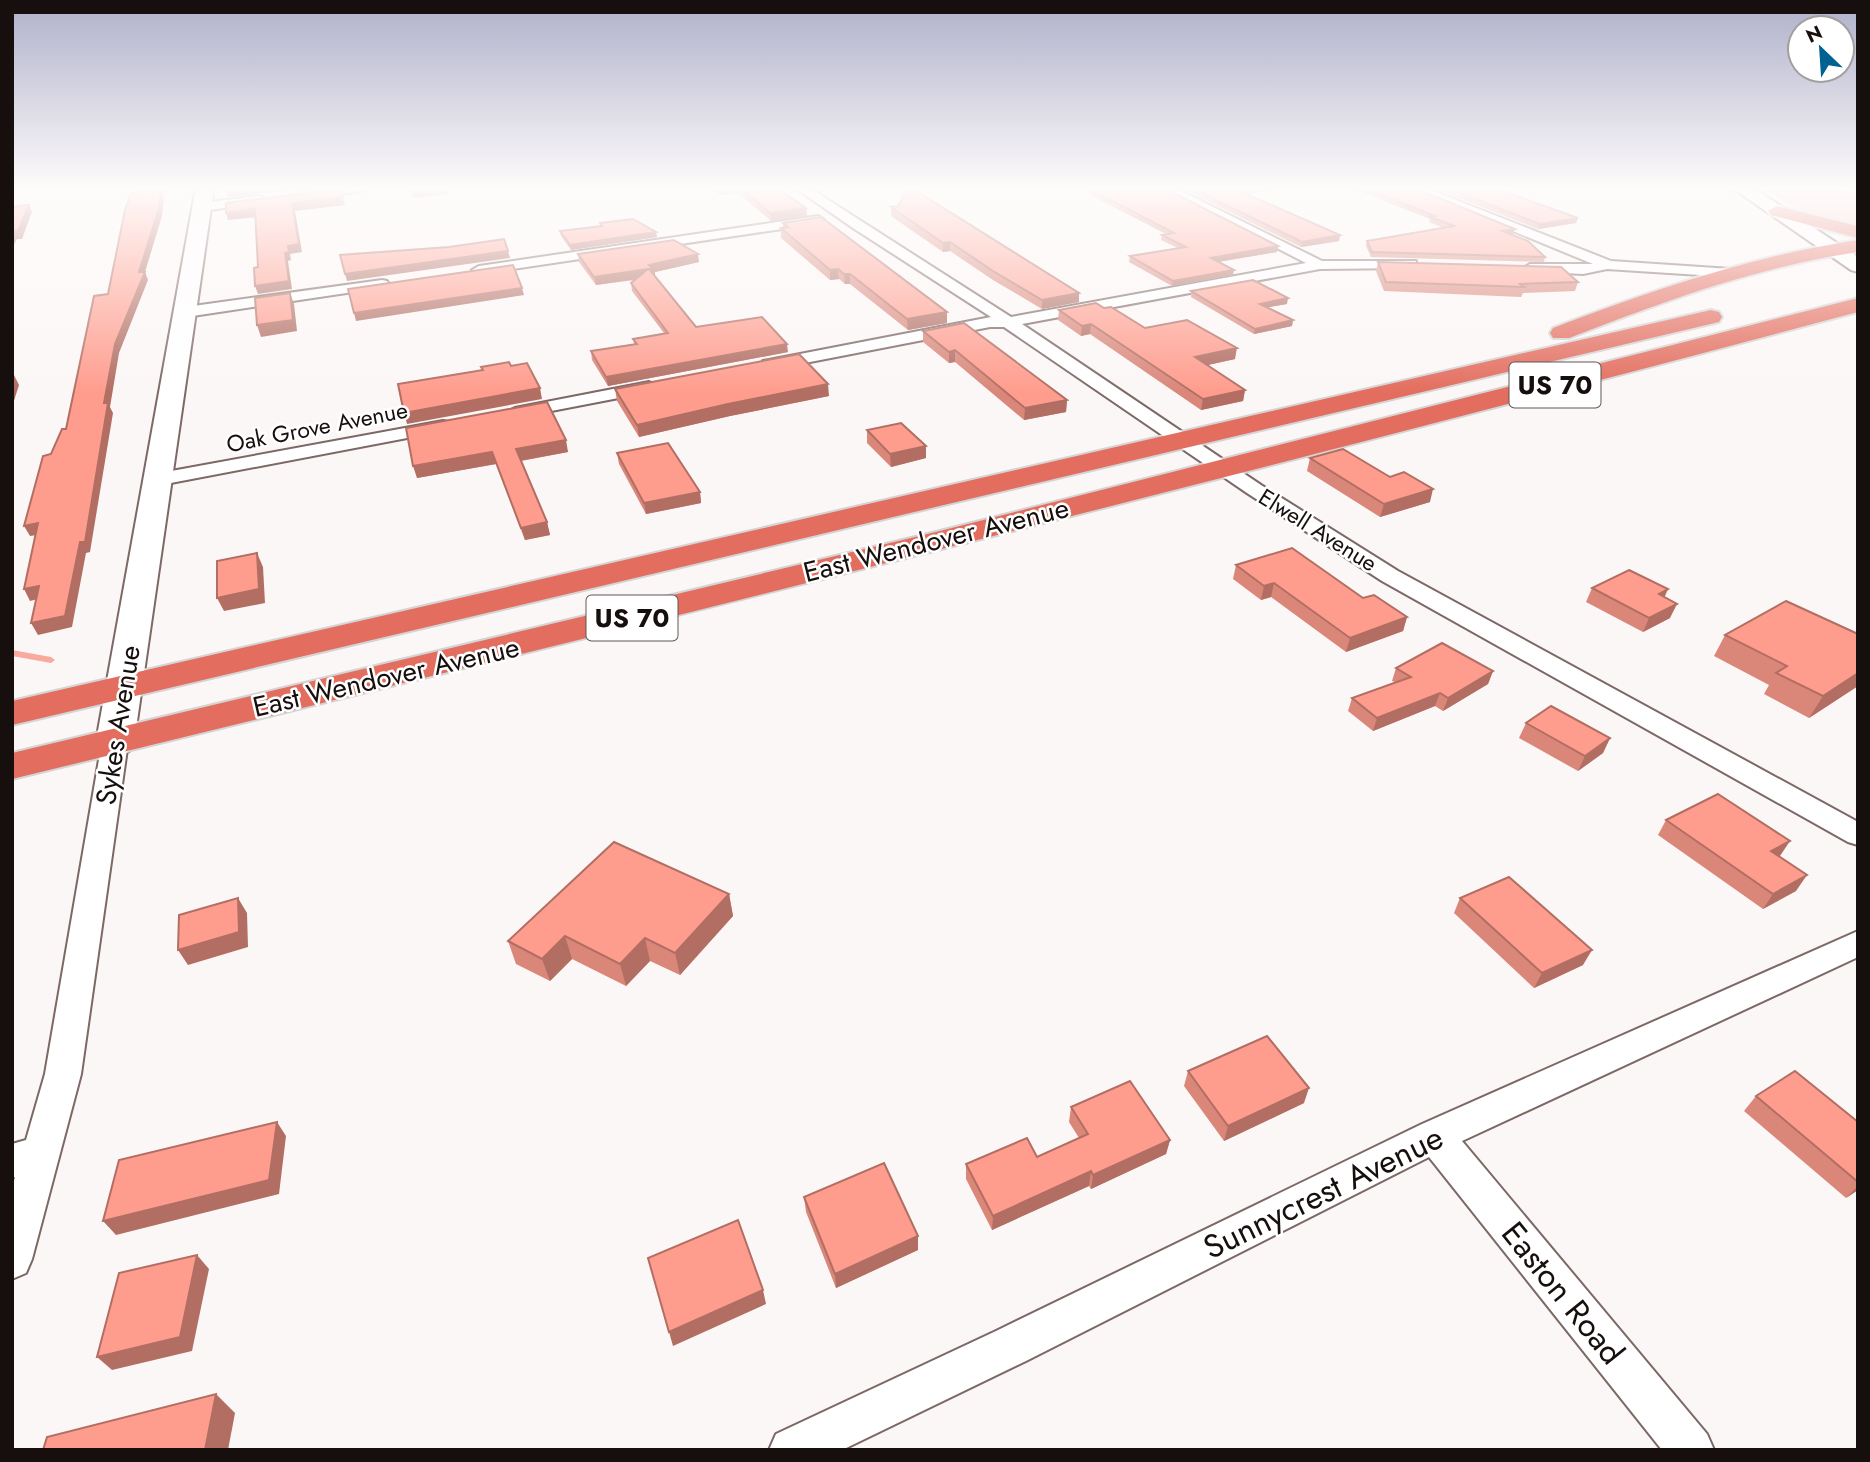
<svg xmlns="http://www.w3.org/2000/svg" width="1870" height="1462" viewBox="0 0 1870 1462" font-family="Jost,sans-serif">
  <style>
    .green { fill: #f9ccc5 }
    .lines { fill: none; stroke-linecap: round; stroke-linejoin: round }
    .stream { fill: #f9aa9e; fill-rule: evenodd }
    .street-casing { stroke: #7c6865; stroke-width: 4 }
    .secondary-casing { stroke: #7c6865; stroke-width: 4 }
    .highway-casing { stroke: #d5d4d4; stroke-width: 4 }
    .street { fill: #fff; fill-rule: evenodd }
    .secondary { fill: #fff; fill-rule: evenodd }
    .highway { fill: #e36e5f; fill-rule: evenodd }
    .wall { fill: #da877a }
    .shaded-wall { fill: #b26e63 }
    .building { fill: #fe9d8e; stroke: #b26e63; stroke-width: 2 }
    .labels { text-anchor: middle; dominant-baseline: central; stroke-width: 5; stroke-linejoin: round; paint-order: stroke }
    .far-street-label { font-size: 23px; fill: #170f0e; stroke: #fff }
    .shield { fill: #fff; stroke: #5d5756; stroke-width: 2 }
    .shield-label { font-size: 26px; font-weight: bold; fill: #170f0e }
    .street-label { font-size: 28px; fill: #170f0e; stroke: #fff }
    .near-street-label { font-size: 33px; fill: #170f0e; stroke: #fff }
  </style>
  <rect width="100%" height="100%" fill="#fcf7f7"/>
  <!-- green -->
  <path class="green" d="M1762,187h67l29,8v33l-57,-16z"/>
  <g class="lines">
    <!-- stream -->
    <path class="stream" d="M12,650l39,7 4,3 -4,3 -39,-7z"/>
    <defs>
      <g id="street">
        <path d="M333,187h35l-6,4 -55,7 -6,-4 6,-4z"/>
        <path d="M794,187h14l203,130 295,-54 -148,-76h15l149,74h94v6l-5,1 -91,1 -298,55 239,161 137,86 460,251v23l-10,-3 -466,-261 -135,-88 -243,-166h-14l-221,43 -6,-1 -2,-4 2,-4 6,-1 222,-43 -138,-89z"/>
        <path d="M1406,187h17l188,74 120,8 7,4 -7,4 -124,-8 -24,5 -58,-3 -2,-3 7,-4h63z"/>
        <path d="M259,196l4,1v6l-62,8 -6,-4 6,-4z"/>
        <path d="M818,216l6,4 -2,3 -343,51 -7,-4 7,-4z"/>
        <path d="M382,280l5,1 2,3 -2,3 -201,30 -8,-5 8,-5z"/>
        <path d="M649,382l9,5 -3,4 -140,27 -9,-5 9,-5z"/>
        <path d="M443,421l6,1 3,4 -3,4 -294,56 -10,-6 10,-6z"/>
        <path d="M115,733l9,3 4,6 -47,332 -49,185 -6,14 -14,6v-91l3,-11 -3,1v-34l14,-4 19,-66 57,-332 4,-6z"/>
        <path d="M1858,931v26l-396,184 245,293 7,16h-52l-233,-293 -403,204 -184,89h-73l7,-16 220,-103 426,-207z"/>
      </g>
      <g id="secondary">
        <path d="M196,187h18l-80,555 -5,9 -14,4 -14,-4 -5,-9z"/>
        <path d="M1731,187h21l106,70v15l-7,-2z"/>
      </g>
      <g id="highway">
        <path d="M1777,206l81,20v12l-87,-23 -3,-4z"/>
        <path d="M1858,240v12c-101,15 -194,49 -289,86h-16l-3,-5 3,-5c100,-38 199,-72 305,-88z"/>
        <path d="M1858,298v14c-614,163 -1229,317 -1846,467v-26l924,-221z"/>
        <path d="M1711,310l8,2 3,5 -3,5 -1707,403v-24z"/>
      </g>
    </defs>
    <!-- street casing -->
    <use href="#street" class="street-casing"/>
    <!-- secondary casing -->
    <use href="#secondary" class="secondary-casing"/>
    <!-- highway casing -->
    <use href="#highway" class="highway-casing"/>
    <!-- street -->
    <use href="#street" class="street"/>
    <!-- secondary -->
    <use href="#secondary" class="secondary"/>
    <!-- highway -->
    <use href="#highway" class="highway"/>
  </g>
  <!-- wall -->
  <g class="wall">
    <path d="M711,187h65l31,29 -36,5 -33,-28 -18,2z"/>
    <path d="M1100,187h62l115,65 -58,10 14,13 -61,11 -43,-24 1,-6 48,-8 -17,-8 1,-5 4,-1 -74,-38 1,-5 11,-2z"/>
    <path d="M1179,187h110l-44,7 95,41 -1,6 -38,6z"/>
    <path d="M1348,187h64l103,42 -2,5h-2l34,23 -1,5 -173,-5 -5,-11 1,-5 77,-13 -15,-6 1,-3z"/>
    <path d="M1431,187h60l85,36 -38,6z"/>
    <path d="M891,207l188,86v9l-37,7 -49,-29 -43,-29 -7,1 -52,-36z"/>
    <path d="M600,223l57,14 -86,13 -10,-14 -1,-5 40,-5z"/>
    <path d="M783,223l164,100 -39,7 -58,-46h-5l-6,-5 -9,1 -49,-42v-10h2z"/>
    <path d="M578,254l121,8 -44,10v5l41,50 92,25 -180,34 -16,-26 -1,-9 43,-7 -1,-5 31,-6 -32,-42 -1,-8 4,-3 -39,5 -17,-23z"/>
    <path d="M1378,262l200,20 -3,9 -52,2 -2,4 -137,-6 -8,-20z"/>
    <path d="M1191,291l96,13 -20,3 26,13 -1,6 -38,8 -63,-37z"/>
    <path d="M1104,308l41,20 90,31 -27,6 37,25 -2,11 -42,9 -111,-76 -9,2 -23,-16 1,-10z"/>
    <path d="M923,331l144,69 -1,12 -42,8 -69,-58 -6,1 -26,-21z"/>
    <path d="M615,389l214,7 -99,20 -91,21 -22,-36z"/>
    <path d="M547,402l21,50 -47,9 26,61 3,13 -25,5 -29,-76 -79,14z"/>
    <path d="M867,430l59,28 -35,9 -24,-24z"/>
    <path d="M617,453l83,39 1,11 -55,11 -27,-50z"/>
    <path d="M1310,458l120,44 -50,15 -73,-46z"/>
    <path d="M1236,565l127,33 44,19 -4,14 -57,21 -75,-55 -10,3 -28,-21z"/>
    <path d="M1592,588l73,9 5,21 -27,14 -57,-30z"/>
    <path d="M1725,635l133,51 -49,32 -45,-24 5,-9 -55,-29z"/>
    <path d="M1396,668l97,3 -5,13 -45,27 -8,-5 -62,25 -25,-20 4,-13 43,-16 -3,-1z"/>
    <path d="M1526,723l84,15 -7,15 -25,18 -59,-33z"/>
    <path d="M1666,820l114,36 -1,1 17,34 -33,18 -105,-74z"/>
    <path d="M729,894l4,22 -53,59 -30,-14 -24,25 -54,-27 -22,22 -34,-17 -8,-23z"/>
    <path d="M1460,898l123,67 -49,23 -80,-75z"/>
    <path d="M1188,1071l116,32 -80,38 -40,-55z"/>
    <path d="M1756,1096l102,26v68l-12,8 -102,-87z"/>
    <path d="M1071,1107l99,33 -4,14 -75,35 -2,-3 -97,44 -26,-51v-15l71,-7 42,-19 -10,-16z"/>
    <path d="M804,1197l114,39v14l-82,38 -30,-76z"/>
  </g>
  <!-- shaded-wall -->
  <g class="shaded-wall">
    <path d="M255,187h60l-87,10 -2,-7z"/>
    <path d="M737,187l1,6 -18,2 -1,-7z"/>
    <path d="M1258,187h31l-52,8v-5z"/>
    <path d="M447,189l1,5 -35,4 -1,-5z"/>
    <path d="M161,190l3,7 -2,19 -17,56 3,8 -29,73 -9,54 3,6 -23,139 -4,1 -14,74 -34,8 -7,-12 49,-81 35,-198 24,-72z"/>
    <path d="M343,197l2,8 -50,6 7,41 -12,2 1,6 -3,1 4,28 -34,5 -3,-8 30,-33 7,-50z"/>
    <path d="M29,205l3,7 -10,27h-5l-5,10v-16z"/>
    <path d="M806,208l1,8 -36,5 -1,-8z"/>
    <path d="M255,209l3,8 -30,3 -2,-7z"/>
    <path d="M1578,218l-2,5 -38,6 2,-5z"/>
    <path d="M1515,229l-2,5 -13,2 2,-5z"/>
    <path d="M656,232l1,5 -86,13 -1,-5z"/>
    <path d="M1340,235l-1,6 -38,6 1,-5z"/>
    <path d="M950,242v9l-7,1v-9z"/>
    <path d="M1278,246l-1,6 -67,11 1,-5z"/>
    <path d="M508,251l2,7 -163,23 -2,-7z"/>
    <path d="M698,254l1,8 -44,10v5h-5l-1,-12z"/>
    <path d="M648,269l1,8 -53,8 -2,-8z"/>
    <path d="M838,269l1,10 -9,1v-10z"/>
    <path d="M1234,270l-1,5 -61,11 1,-5z"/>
    <path d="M844,274h6v10h-5z"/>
    <path d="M522,288l2,7 -168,26 -2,-8z"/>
    <path d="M290,293l4,11 3,27 -36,6 -4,-12z"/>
    <path d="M1079,293v9l-37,7v-9z"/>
    <path d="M1288,298l-1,6 -28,5 1,-5z"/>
    <path d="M947,312v11l-39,7 -1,-11z"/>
    <path d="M1293,320l-1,6 -38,8 1,-5z"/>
    <path d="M1091,324l-1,10 -9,2 1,-10z"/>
    <path d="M787,344l1,8 -180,34 -2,-9z"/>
    <path d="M1237,348l-2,11 -41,9 1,-11z"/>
    <path d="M955,350v12l-6,1v-11z"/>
    <path d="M14,375l5,10 -7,22v-26z"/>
    <path d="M828,384l1,12 -99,20 -91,21 -2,-12 91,-21z"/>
    <path d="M540,388l2,11 -135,25 -3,-11z"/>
    <path d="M1245,390l-2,11 -42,9 2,-11z"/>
    <path d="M1067,400l-1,12 -42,8 1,-12z"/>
    <path d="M566,440l2,12 -49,9 -3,-12z"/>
    <path d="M926,446v12l-35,9 -1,-13z"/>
    <path d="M492,452l4,12 -79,14 -4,-12z"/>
    <path d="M1433,489l-3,13 -50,15 4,-13z"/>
    <path d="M700,492l1,11 -55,11 -2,-11z"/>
    <path d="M547,522l3,13 -25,5 -4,-12z"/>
    <path d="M38,523l6,11 -14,2 -6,-10z"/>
    <path d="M257,553l6,14 2,36 -41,8 -7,-13z"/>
    <path d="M1274,583l-3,14 -10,3 3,-14z"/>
    <path d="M39,586l7,11 -16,4 -6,-12z"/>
    <path d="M1668,589l-6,14 -3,-9z"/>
    <path d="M1677,604l-7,14 -27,14 6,-14z"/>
    <path d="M1407,617l-4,14 -57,21 4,-14z"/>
    <path d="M1493,671l-5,13 -45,27 5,-13z"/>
    <path d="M1858,673v13l-49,32 14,-22z"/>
    <path d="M1440,693l-5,13 -62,25 4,-13z"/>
    <path d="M1610,738l-7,15 -25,18 7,-15z"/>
    <path d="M1790,841l-10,15 -19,10 10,-15z"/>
    <path d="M1807,875l-11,16 -33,18 10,-15z"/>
    <path d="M729,894l4,22 -53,59 -5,-22z"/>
    <path d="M238,898l9,15 1,34 -60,18 -10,-15z"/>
    <path d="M565,936l7,23 -22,22 -8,-22z"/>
    <path d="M645,938l5,23 -24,25 -6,-22z"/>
    <path d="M1592,950l-9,15 -49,23 8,-15z"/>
    <path d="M1309,1088l-5,15 -80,38 4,-15z"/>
    <path d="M277,1122l9,14 -7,58 -163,41 -13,-14z"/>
    <path d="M1170,1140l-4,14 -75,35 2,-14z"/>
    <path d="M1091,1171l-2,15 -97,44 1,-14z"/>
    <path d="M1858,1186v4l-12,8z"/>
    <path d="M918,1236v14l-82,38 -1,-14z"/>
    <path d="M197,1255l12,14 -17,82 -80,19 -15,-13z"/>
    <path d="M763,1290l3,14 -93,42 -4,-14z"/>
    <path d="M216,1394l19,19 -7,37h-23z"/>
  </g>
  <!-- building -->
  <g class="building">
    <path d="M226,187h29l-29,3z"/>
    <path d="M410,187h36l1,2 -35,4z"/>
    <path d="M739,187h37l30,21 -36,5z"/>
    <path d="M909,187h1l169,106 -37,7 -49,-29 -43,-29 -7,1 -52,-36 7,-1z"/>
    <path d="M1110,187h52l116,59 -67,12 23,12 -61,11 -43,-25 56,-9 -24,-12 12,-2 -81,-42 18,-3z"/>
    <path d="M1189,187h69l-21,3 103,45 -38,7z"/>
    <path d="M1361,187h51l103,42 -13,2 26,10 17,16 -173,-5 -5,-11 87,-15 -24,-9 5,-1z"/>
    <path d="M1444,187h47l87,31 -38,6z"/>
    <path d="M341,189l2,8 -51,6 7,41 -11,2 1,6 -4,1 4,28 -34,5 -1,-18 4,-1 -3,-58 -29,4v-10z"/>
    <path d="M161,190l-2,18 -20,64h6l-30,72 -11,59h4l-23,139h-5l-15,74 -34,7 8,-37 -15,3 14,-66 -14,3 19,-70 8,-2 11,-25h4l28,-133 14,-2 17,-84 6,-17z"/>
    <path d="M29,205l-11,26h-5l-1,2v-26z"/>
    <path d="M821,217l126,95 -40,7 -57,-45h-6l-6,-5 -8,1 -49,-42 7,-1 -5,-4z"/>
    <path d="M633,219l23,13 -86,13 -10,-14 42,-5 -2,-3z"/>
    <path d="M504,239l4,12 -163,23 -5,-19 109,-8z"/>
    <path d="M674,240l24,14 -49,11 5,4h-5l47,58 66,-10 25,27 -181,33 -15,-26 46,-7 -4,-5 35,-6 -37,-50 17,-14 -54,8 -16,-23z"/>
    <path d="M1378,262l183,5 17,15 -58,2 4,3 -138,-5z"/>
    <path d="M513,265l9,23 -168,25 -6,-24z"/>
    <path d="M1253,280l35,18 -28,6 33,16 -38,9 -64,-38z"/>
    <path d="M290,293l3,27 -36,5 -2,-27z"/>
    <path d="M1096,303l8,5 7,-1 34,21 42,-8 50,28 -42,9 50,33 -42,9 -112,-75 -9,2 -23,-16z"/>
    <path d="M964,323l103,77 -42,8 -70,-58 -6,2 -26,-21z"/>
    <path d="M799,354l29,30 -100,20 -91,21 -22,-36z"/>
    <path d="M509,362l2,4 16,-3 13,25 -136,25 -6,-29 85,-14 -2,-3z"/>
    <path d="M547,402l19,38 -50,9 31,73 -26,6 -29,-76 -79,14 -7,-38z"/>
    <path d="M901,423l25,23 -36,8 -23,-24z"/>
    <path d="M668,443l32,49 -56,11 -27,-50z"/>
    <path d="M1343,449l47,28 14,-5 29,17 -49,15 -74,-46z"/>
    <path d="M1292,548l71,50 11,-3 33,22 -57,21 -76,-55 -10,3 -28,-21z"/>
    <path d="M257,553l2,36 -42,9v-37z"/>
    <path d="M1629,570l39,19 -9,5 18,10 -28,14 -57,-30z"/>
    <path d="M1786,601l72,33v39l-35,23 -47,-23 11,-7 -62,-31z"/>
    <path d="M1442,643l51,28 -45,27 -8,-5 -63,25 -25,-20 59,-21 -15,-9z"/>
    <path d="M1551,706l59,32 -25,18 -59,-33z"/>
    <path d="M1718,794l72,47 -19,10 36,24 -34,19 -107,-74z"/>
    <path d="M614,842l115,52 -54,59 -30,-15 -25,26 -55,-28 -23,23 -34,-18z"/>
    <path d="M1509,877l83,73 -50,23 -82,-75z"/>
    <path d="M238,898l1,34 -61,18 1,-35z"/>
    <path d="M1267,1036l42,52 -81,38 -40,-55z"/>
    <path d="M1795,1071l63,51v60l-102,-86z"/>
    <path d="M1130,1081l40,59 -77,35 -2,-4 -98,45 -27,-52 61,-26 10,19 51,-23 -17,-27z"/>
    <path d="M277,1122l-8,58 -166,41 16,-61z"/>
    <path d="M884,1163l34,73 -83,38 -31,-77z"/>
    <path d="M738,1220l25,70 -94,42 -21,-74z"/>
    <path d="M197,1255l-17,82 -83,20 22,-84z"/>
    <path d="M216,1394l-11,56h-162l4,-13z"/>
  </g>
  <!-- sky -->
  <linearGradient id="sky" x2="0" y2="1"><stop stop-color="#afb0ca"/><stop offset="0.48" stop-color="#fefbfb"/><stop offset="1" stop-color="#fefbfb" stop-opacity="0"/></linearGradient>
  <rect width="1870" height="392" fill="url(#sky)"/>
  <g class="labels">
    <!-- far-street labels -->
    <g class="far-street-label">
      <text transform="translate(317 427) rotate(-11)">Oak Grove Avenue</text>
      <text transform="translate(1318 530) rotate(32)">Elwell Avenue</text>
    </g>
    <!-- shield labels -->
    <g class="shield">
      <rect x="1509.5" y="362.5" width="91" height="45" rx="5"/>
      <rect x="586.5" y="595.5" width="91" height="45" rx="5"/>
    </g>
    <g class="shield-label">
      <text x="1555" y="385">US 70</text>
      <text x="632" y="618">US 70</text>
    </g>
    <!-- street labels -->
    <g class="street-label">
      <text transform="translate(936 540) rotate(-14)">East Wendover Avenue</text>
      <text transform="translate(386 677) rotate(-13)">East Wendover Avenue</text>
      <text transform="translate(118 725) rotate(-81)">Sykes Avenue</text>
    </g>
    <!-- near-street labels -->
    <g class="near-street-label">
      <text transform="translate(1323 1192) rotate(-26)">Sunnycrest Avenue</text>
      <text transform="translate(1563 1293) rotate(51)">Easton Road</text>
    </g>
  </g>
  <!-- border -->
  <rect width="1870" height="1462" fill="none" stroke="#170f0e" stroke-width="28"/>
  <!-- north arrow -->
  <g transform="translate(1821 49) rotate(335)"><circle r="33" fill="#ffffff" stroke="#a29f9f" stroke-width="2"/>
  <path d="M0-5L12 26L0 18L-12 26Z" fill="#006291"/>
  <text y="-10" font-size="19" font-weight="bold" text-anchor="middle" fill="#170f0e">N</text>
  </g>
</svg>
